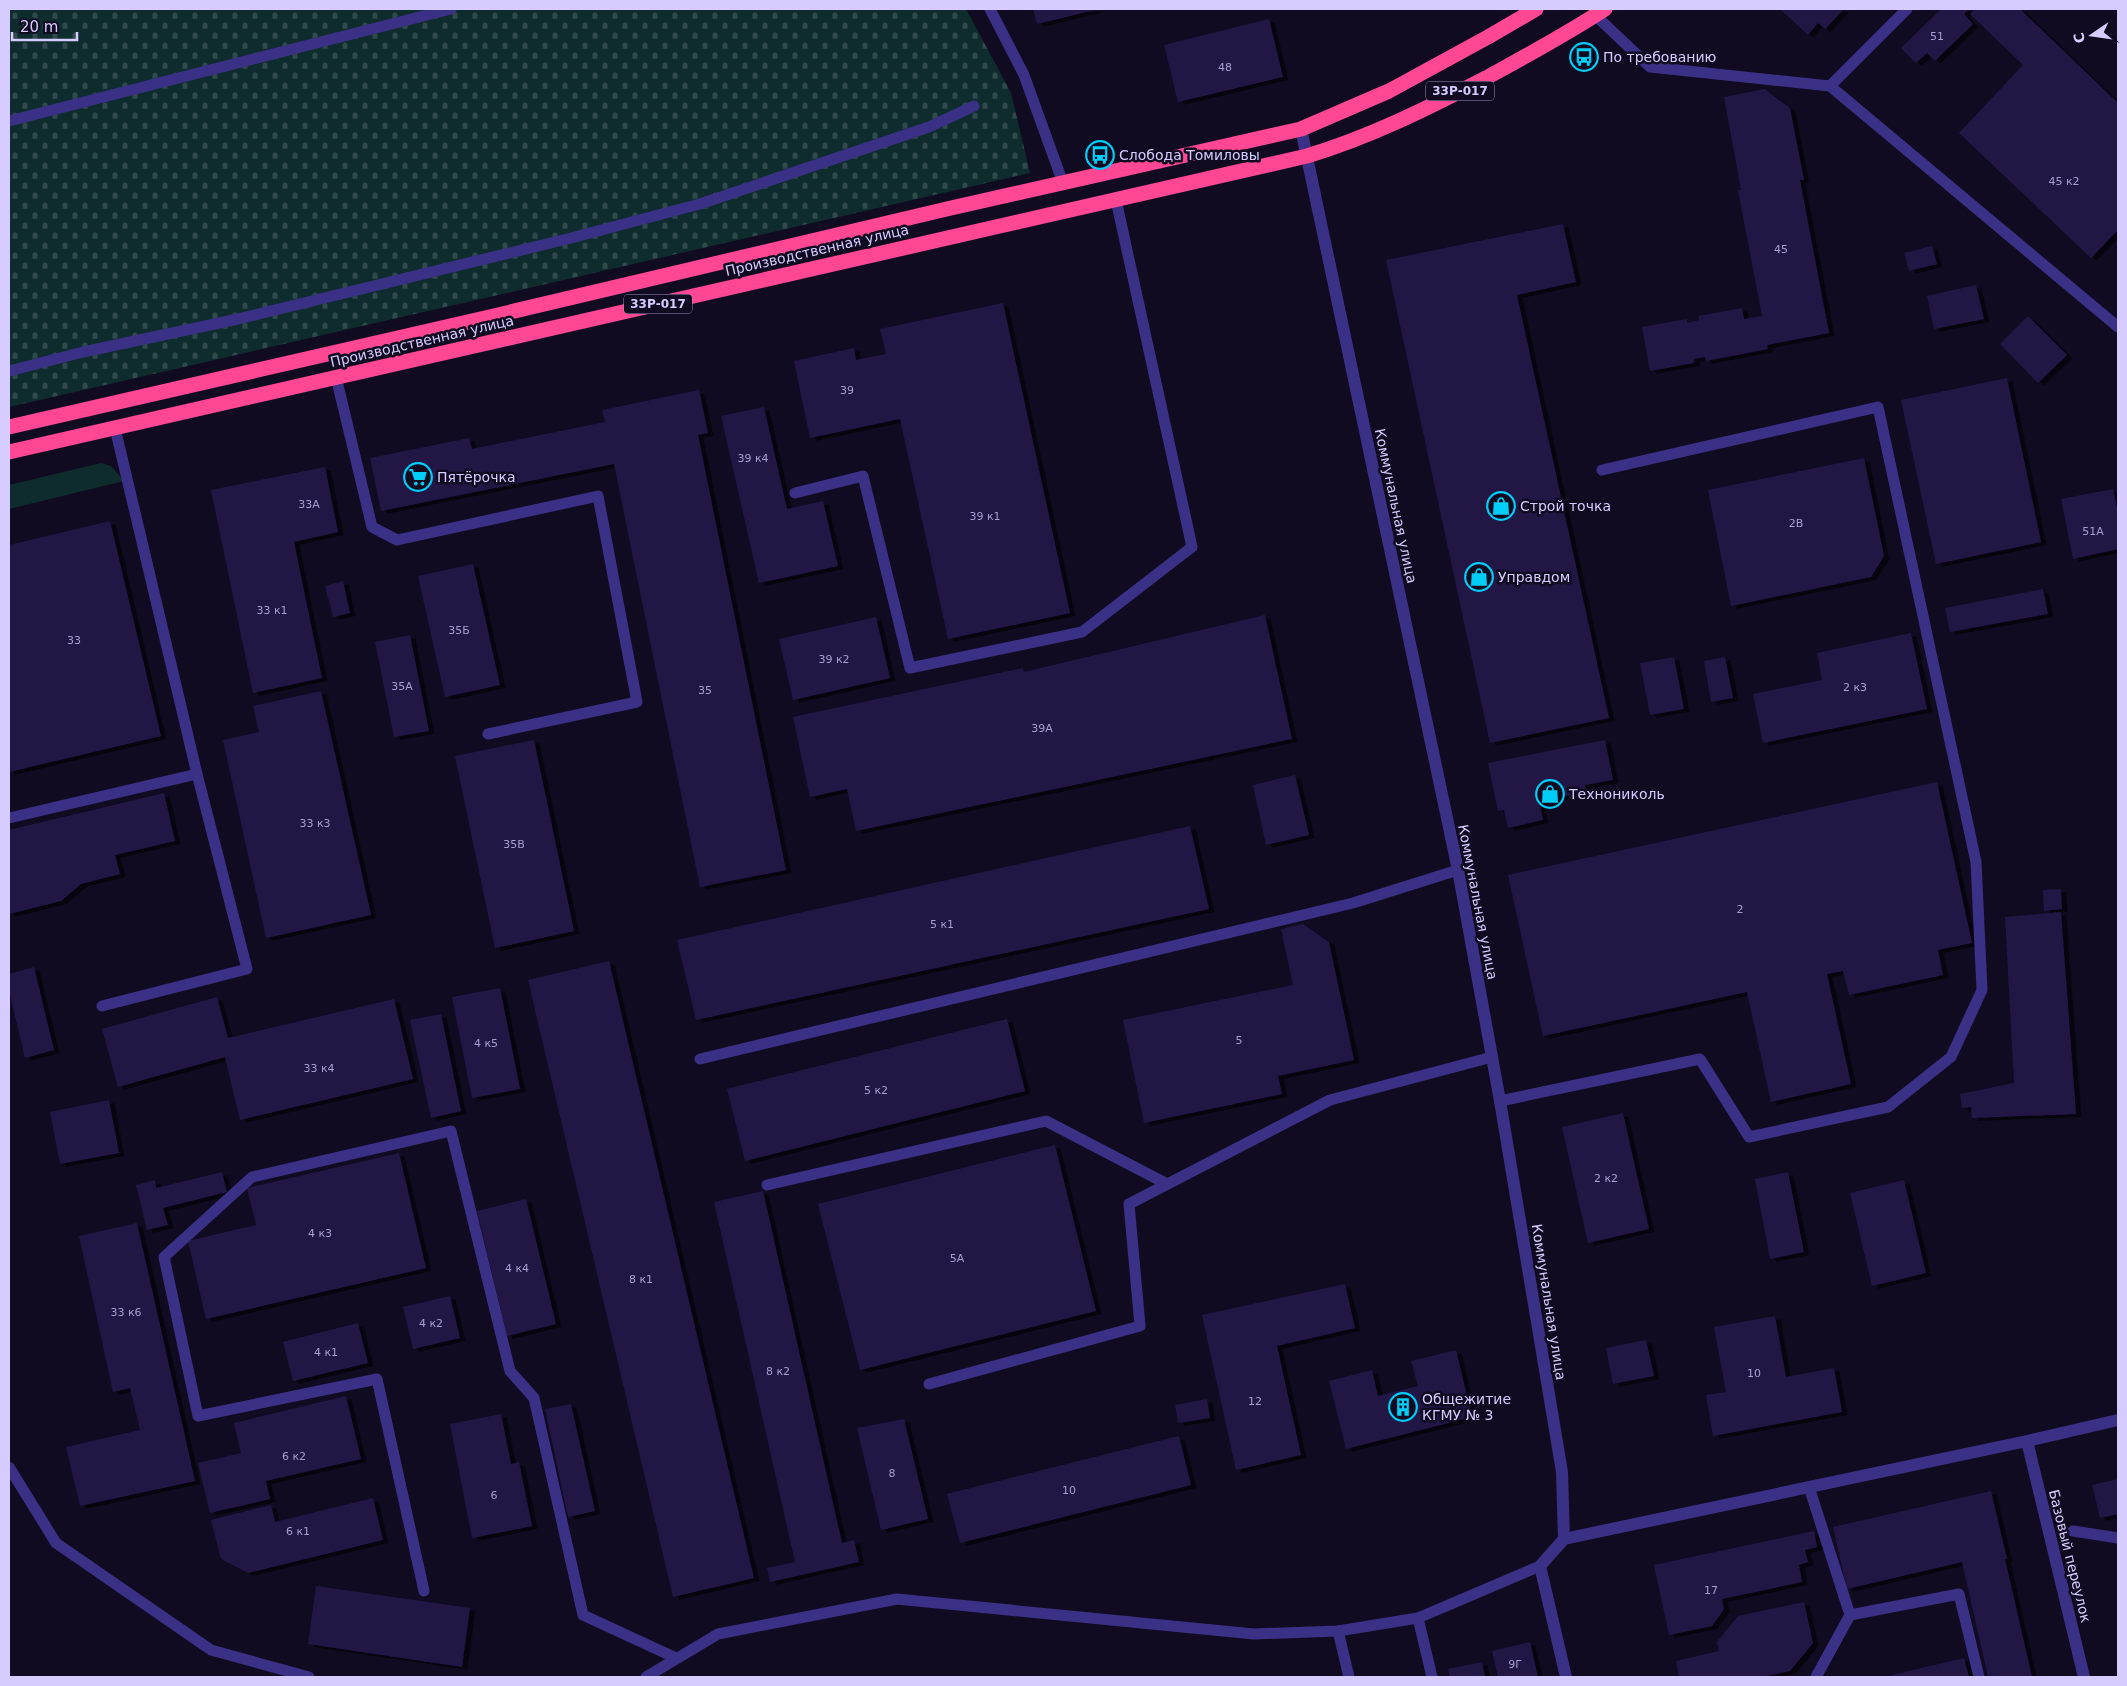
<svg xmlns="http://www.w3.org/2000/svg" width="2127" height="1686" viewBox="0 0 2127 1686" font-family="'DejaVu Sans',sans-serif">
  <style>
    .green { fill: #0e2c2d }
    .cemetery { fill: url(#cemetery-stones) }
    .building { fill: #221545; filter: url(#shadow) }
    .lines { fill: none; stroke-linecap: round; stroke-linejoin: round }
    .lane { stroke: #3a3186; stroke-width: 11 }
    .street { stroke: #3a3186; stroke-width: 12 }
    .highway { stroke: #ff4793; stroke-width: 15 }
    .labels { text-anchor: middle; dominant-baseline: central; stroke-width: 5; stroke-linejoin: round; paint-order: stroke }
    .number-label { font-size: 11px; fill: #a99ed0 }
    .shield { fill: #110b22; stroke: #9b92bd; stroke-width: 1 }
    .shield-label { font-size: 12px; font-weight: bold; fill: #d6ccff }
    .poi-label { font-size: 14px; fill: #d6ccff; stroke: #110b22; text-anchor: start }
    .street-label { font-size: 14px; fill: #d6ccff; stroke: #110b22 }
  </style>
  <defs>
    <pattern id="cemetery-stones" width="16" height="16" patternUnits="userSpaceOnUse" patternTransform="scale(1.25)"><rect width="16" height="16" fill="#0e2c2d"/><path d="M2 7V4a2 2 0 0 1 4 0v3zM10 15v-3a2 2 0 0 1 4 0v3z" fill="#30494c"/></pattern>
    <filter id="shadow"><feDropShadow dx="5.5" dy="3" stdDeviation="0" flood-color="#0009"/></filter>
  </defs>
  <rect width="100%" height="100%" fill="#110b22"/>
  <!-- green -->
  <path class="green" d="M101,463l10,3 13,15 -115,28v-24z"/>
  <!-- cemetery -->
  <path class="cemetery" d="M9,9h957l45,84 19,80 -1021,234z"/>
  <!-- building -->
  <g class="building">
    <path d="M1033,9h66l-62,15z"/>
    <path d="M1780,9h64l-19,20 -7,-6 -10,12z"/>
    <path d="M1941,9h28l-5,5 9,10 -38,37 -8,-8 -11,10 -15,-15z"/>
    <path d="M1975,9h45l98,94v127l-27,28 -132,-125 64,-68 -53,-51z"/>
    <path d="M1269,19l14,58 -105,25 -14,-57z"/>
    <path d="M1765,89l25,19 14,72h-4l29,153 -62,12 1,4 -62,12 -1,-4 -11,2v4l-44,8 -8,-44 45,-8v4l12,-3 -1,-4 44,-8 2,11 18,-3 -24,-126h3l-17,-93z"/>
    <path d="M1563,224l13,58 -59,13 92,423 -119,25 -104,-483z"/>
    <path d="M1932,246l5,18 -28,7 -5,-18z"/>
    <path d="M1976,285l8,34 -50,10 -7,-33z"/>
    <path d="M1003,303l67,310 -122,26 -48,-220 -90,19 -16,-77 60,-13 2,12 30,-6 -6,-25z"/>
    <path d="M2028,316l39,39 -29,28 -38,-39z"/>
    <path d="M2007,378l34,164 -105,22 -35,-164z"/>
    <path d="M699,390l9,43 -10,2 88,435 -86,17 -86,-423 -233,47 -11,-53 99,-20 3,11 133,-27 -3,-12z"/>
    <path d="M764,407l23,102 36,-8 15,65 -79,17 -38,-167z"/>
    <path d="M1864,458l20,98 -13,21 -140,29 -23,-116z"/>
    <path d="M325,467l13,65 -44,10 28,136 -69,15 -42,-203z"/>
    <path d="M2113,489l5,24v36l-45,10 -12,-60z"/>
    <path d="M110,521l51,215 -152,36v-227z"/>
    <path d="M473,564l27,121 -55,12 -27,-121z"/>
    <path d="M343,581l7,32 -17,4 -8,-31z"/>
    <path d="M2043,589l5,25 -98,18 -5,-24z"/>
    <path d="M1265,615l27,124 -436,92 -9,-42 -37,8 -17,-80 230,-49 1,4z"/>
    <path d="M876,617l14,61 -97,22 -14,-61z"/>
    <path d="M1911,633l16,76 -164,34 -10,-49 69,-14 -5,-27z"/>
    <path d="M410,635l19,96 -35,6 -19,-95z"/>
    <path d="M1674,657l10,52 -34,6 -10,-52z"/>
    <path d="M1725,657l8,41 -22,4 -7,-41z"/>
    <path d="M321,691l50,224 -105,23 -43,-198 36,-8 -6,-26z"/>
    <path d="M534,740l40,191 -79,17 -40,-192z"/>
    <path d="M1605,740l8,40 -28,5 1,7 -47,9 4,19 -35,8 -4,-18 -6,1 -10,-48z"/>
    <path d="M1295,775l14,60 -43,10 -13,-60z"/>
    <path d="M1937,782l35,161 -34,7 5,25 -94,20 -6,-24 -16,3 24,110 -80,18 -24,-110 -204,44 -35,-161z"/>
    <path d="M164,793l11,48 -60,14 5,19 -39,10 -20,17 -52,13v-84z"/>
    <path d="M1190,826l19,83 -513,111 -19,-80z"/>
    <path d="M2061,889l1,20 -18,2 -1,-21z"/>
    <path d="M2061,912l15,202 -104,4 -1,-11 -9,1 -2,-14 54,-11 -9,-166z"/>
    <path d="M1303,924l26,18 25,118 -76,16 4,18 -138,29 -21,-103 170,-35 -12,-56z"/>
    <path d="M609,961l145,617 -81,19 -145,-617z"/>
    <path d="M34,967l20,83 -29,8 -16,-67v-17z"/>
    <path d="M500,988l20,101 -48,9 -20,-101z"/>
    <path d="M217,997l11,41 166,-39 19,80 -173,41 -15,-63 -107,30 -16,-58z"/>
    <path d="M441,1014l20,97 -30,7 -21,-98z"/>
    <path d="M1007,1019l18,72 -280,70 -18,-72z"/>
    <path d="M109,1100l10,53 -59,11 -10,-52z"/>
    <path d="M1623,1113l26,116 -61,14 -26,-116z"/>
    <path d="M1055,1145l41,166 -236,59 -42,-166z"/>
    <path d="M399,1153l27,115 -220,51 -18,-78 68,-16 -9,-37z"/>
    <path d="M222,1172l5,20 -64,16 5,17 -21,5 -11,-45 19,-5 1,8z"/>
    <path d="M1788,1172l16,80 -34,7 -15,-80z"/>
    <path d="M1904,1180l22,93 -54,13 -22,-93z"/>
    <path d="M763,1191l79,352 12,-3 5,22 -89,20 -3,-14 28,-6 -81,-360z"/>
    <path d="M526,1199l30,125 -49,12 -30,-125z"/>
    <path d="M137,1223l58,258 -115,25 -14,-59 74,-17 -10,-42 -17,4 -34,-156z"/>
    <path d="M1345,1284l10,44 -78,18 24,109 -65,15 -34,-155z"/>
    <path d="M450,1296l10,42 -47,11 -10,-42z"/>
    <path d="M1775,1316l11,61 48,-9 8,44 -129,24 -7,-41 20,-3 -12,-65z"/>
    <path d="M358,1323l10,40 -75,18 -10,-39z"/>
    <path d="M1646,1340l8,36 -41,8 -7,-36z"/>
    <path d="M1456,1350l16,67 -126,32 -17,-68 43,-11 6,26 40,-10 -7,-25z"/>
    <path d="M346,1396l15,63 -95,22 4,18 -60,14 -12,-50 43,-10 -7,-30z"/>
    <path d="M1207,1399l3,19 -32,5 -3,-18z"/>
    <path d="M571,1404l24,107 -27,6 -23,-108z"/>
    <path d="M501,1414l10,50 8,-2 13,64 -60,12 -22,-114z"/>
    <path d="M904,1419l24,100 -47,11 -24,-102z"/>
    <path d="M1179,1436l12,49 -231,58 -13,-49z"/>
    <path d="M2118,1479v35l-18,4 -8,-33z"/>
    <path d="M1991,1491l16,68h-2l27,118h-44l-26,-115 -115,27 -14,-62z"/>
    <path d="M373,1498l10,42 -135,33 -27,-14 -10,-39 60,-15 4,17z"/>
    <path d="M1814,1531l3,16 -12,3 3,12 -9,3 3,17 -80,17 2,10 -12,17 -43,9 -15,-70z"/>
    <path d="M316,1586l154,22 -8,59 -154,-23z"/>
    <path d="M1804,1602l9,41 -23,28 -28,6h-83l-3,-16 43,-10 -2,-9 21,-26z"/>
    <path d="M1530,1642l8,35h-40l-6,-26z"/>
    <path d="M1964,1658l5,19h-77v-2z"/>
    <path d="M1482,1662l3,15h-35l-2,-8z"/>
  </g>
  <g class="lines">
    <!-- lane -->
    <g class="lane">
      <path d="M990,9l34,66 39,108"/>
      <path d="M1595,15l55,52 180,19 288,241"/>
      <path d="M1830,86l77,-77"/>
      <path d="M9,121l442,-112"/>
      <path d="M9,371l74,-19 155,-33 333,-81 129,-34 229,-77 45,-21"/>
      <path d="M336,377l36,150 25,13 201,-44 39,206 -149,32"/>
      <path d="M795,493l68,-17 47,192 172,-36 110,-85 -76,-347"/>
      <path d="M9,818l188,-44"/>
      <path d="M102,1006l145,-37 -50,-195 -82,-346"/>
      <path d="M700,1059l653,-156 105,-33"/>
      <path d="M1500,1101l200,-42 49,78 139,-30 63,-50 31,-67 -6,-128 -98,-455 -276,63"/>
      <path d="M767,1185l279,-64 121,63"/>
      <path d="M929,1384l211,-58 -11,-122 201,-104 162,-43"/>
      <path d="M9,1467l47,76 155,107 98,27"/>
      <path d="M1809,1487l41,128 109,-21 20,83"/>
      <path d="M2073,1531l45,7"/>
      <path d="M424,1591l-47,-212 -179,37 -34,-159 88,-80 199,-46 59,240 24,27 49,217 93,43"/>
      <path d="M1418,1618l14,59"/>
      <path d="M1338,1631l11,46"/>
      <path d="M646,1677l72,-43 179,-35 357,35 84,-3 80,-13 122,-52"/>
      <path d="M1816,1677l34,-62"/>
    </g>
    <!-- street -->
    <g class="street">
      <path d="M1301,129l157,741 42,231 62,371 2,67 -24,27 26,111"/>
      <path d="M2027,1441l57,236"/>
      <path d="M1564,1539l463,-98 91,-21"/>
    </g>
    <!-- highway -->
    <g class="highway">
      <path d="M9,427l476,-109 466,-110 350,-79 88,-38 99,-54 48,-28"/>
      <path d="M9,452l1298,-296c63,-19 121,-48 179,-78 40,-22 81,-44 119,-69"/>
    </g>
  </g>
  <!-- icons -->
  <defs>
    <symbol id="bus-ring" viewBox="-11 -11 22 22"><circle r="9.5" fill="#110b22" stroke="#00cef7" stroke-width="1.5"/><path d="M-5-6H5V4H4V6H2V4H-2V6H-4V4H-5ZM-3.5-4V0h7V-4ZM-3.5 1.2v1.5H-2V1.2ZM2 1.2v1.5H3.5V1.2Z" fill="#00cef7"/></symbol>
    <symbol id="supermarket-ring" viewBox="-11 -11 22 22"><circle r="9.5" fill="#110b22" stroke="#00cef7" stroke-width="1.5"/><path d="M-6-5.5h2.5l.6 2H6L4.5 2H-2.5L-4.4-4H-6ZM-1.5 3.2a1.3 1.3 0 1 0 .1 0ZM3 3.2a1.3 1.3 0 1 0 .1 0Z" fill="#00cef7"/></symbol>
    <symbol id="shop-ring" viewBox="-11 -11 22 22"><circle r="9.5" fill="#110b22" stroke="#00cef7" stroke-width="1.5"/><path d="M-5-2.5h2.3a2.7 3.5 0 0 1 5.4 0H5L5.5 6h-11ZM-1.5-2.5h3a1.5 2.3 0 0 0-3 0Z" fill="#00cef7"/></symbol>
    <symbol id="building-ring" viewBox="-11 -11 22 22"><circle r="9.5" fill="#110b22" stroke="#00cef7" stroke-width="1.5"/><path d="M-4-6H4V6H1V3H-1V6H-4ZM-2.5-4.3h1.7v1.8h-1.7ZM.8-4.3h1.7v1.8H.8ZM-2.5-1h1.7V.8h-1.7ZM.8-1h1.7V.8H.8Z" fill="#00cef7"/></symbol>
  </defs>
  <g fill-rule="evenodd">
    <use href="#bus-ring" x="1568" y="41" width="32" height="32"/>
    <use href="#bus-ring" x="1084" y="139" width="32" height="32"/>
    <use href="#supermarket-ring" x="402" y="461" width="32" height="32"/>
    <use href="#shop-ring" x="1485" y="490" width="32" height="32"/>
    <use href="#shop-ring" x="1463" y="561" width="32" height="32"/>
    <use href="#shop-ring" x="1534" y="778" width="32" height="32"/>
    <use href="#building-ring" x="1387" y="1391" width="32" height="32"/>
  </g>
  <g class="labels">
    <!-- number labels -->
    <g class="number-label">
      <text x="1937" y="36">51</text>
      <text x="1225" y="67">48</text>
      <text x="2064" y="181">45 к2</text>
      <text x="1781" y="249">45</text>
      <text x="847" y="390">39</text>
      <text x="753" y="458">39 к4</text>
      <text x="309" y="504">33А</text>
      <text x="985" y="516">39 к1</text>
      <text x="1796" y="523">2В</text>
      <text x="2093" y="531">51А</text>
      <text x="272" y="610">33 к1</text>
      <text x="459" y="630">35Б</text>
      <text x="74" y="640">33</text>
      <text x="834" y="659">39 к2</text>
      <text x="402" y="686">35А</text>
      <text x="1855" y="687">2 к3</text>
      <text x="705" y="690">35</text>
      <text x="1042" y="728">39А</text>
      <text x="315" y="823">33 к3</text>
      <text x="514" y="844">35В</text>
      <text x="1740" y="909">2</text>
      <text x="942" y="924">5 к1</text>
      <text x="1239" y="1040">5</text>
      <text x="486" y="1043">4 к5</text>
      <text x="319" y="1068">33 к4</text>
      <text x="876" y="1090">5 к2</text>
      <text x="1606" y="1178">2 к2</text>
      <text x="320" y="1233">4 к3</text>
      <text x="957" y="1258">5А</text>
      <text x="517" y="1268">4 к4</text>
      <text x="641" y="1279">8 к1</text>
      <text x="126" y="1312">33 к6</text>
      <text x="431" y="1323">4 к2</text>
      <text x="326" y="1352">4 к1</text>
      <text x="778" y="1371">8 к2</text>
      <text x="1754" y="1373">10</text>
      <text x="1255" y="1401">12</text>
      <text x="294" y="1456">6 к2</text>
      <text x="892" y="1473">8</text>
      <text x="1069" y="1490">10</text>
      <text x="494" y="1495">6</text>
      <text x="298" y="1531">6 к1</text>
      <text x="1711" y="1590">17</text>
      <text x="1515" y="1664">9Г</text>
    </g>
    <!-- shield labels -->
    <g class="shield">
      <rect x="1426" y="81.5" width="68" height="19" rx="4"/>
      <rect x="624" y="294.5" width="68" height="19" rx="4"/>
    </g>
    <g class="shield-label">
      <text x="1460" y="91">33Р-017</text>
      <text x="658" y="304">33Р-017</text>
    </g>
    <!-- poi labels -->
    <g class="poi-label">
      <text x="1603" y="57">По требованию</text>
      <text x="1119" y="155">Слобода Томиловы</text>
      <text x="437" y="477">Пятёрочка</text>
      <text x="1520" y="506">Строй точка</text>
      <text x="1498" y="577">Управдом</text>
      <text x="1569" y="794">Технониколь</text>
      <text x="1422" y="1399">Общежитие<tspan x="1422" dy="16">КГМУ № 3</tspan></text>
    </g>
    <!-- street labels -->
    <g class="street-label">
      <text transform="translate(817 250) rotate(-13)">Производственная улица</text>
      <text transform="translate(422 341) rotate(-13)">Производственная улица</text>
      <text transform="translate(1396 506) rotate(78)">Коммунальная улица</text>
      <text transform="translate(1478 902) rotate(79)">Коммунальная улица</text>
      <text transform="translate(1549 1302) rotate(81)">Коммунальная улица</text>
      <text transform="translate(2070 1556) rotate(76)">Базовый переулок</text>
    </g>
  </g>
  <!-- border -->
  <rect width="2127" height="1686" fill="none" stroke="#d6ccff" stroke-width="20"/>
  <!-- north arrow -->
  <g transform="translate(2092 35) rotate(257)" stroke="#110b22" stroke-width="4" paint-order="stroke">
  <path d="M0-4L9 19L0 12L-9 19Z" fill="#d6ccff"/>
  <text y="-8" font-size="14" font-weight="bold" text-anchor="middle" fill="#d6ccff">С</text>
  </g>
  <!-- scale -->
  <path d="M12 32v8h65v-8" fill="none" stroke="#d6ccff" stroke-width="2.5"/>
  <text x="20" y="32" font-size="15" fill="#d6ccff" stroke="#110b22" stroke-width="4" paint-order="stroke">20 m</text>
</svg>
